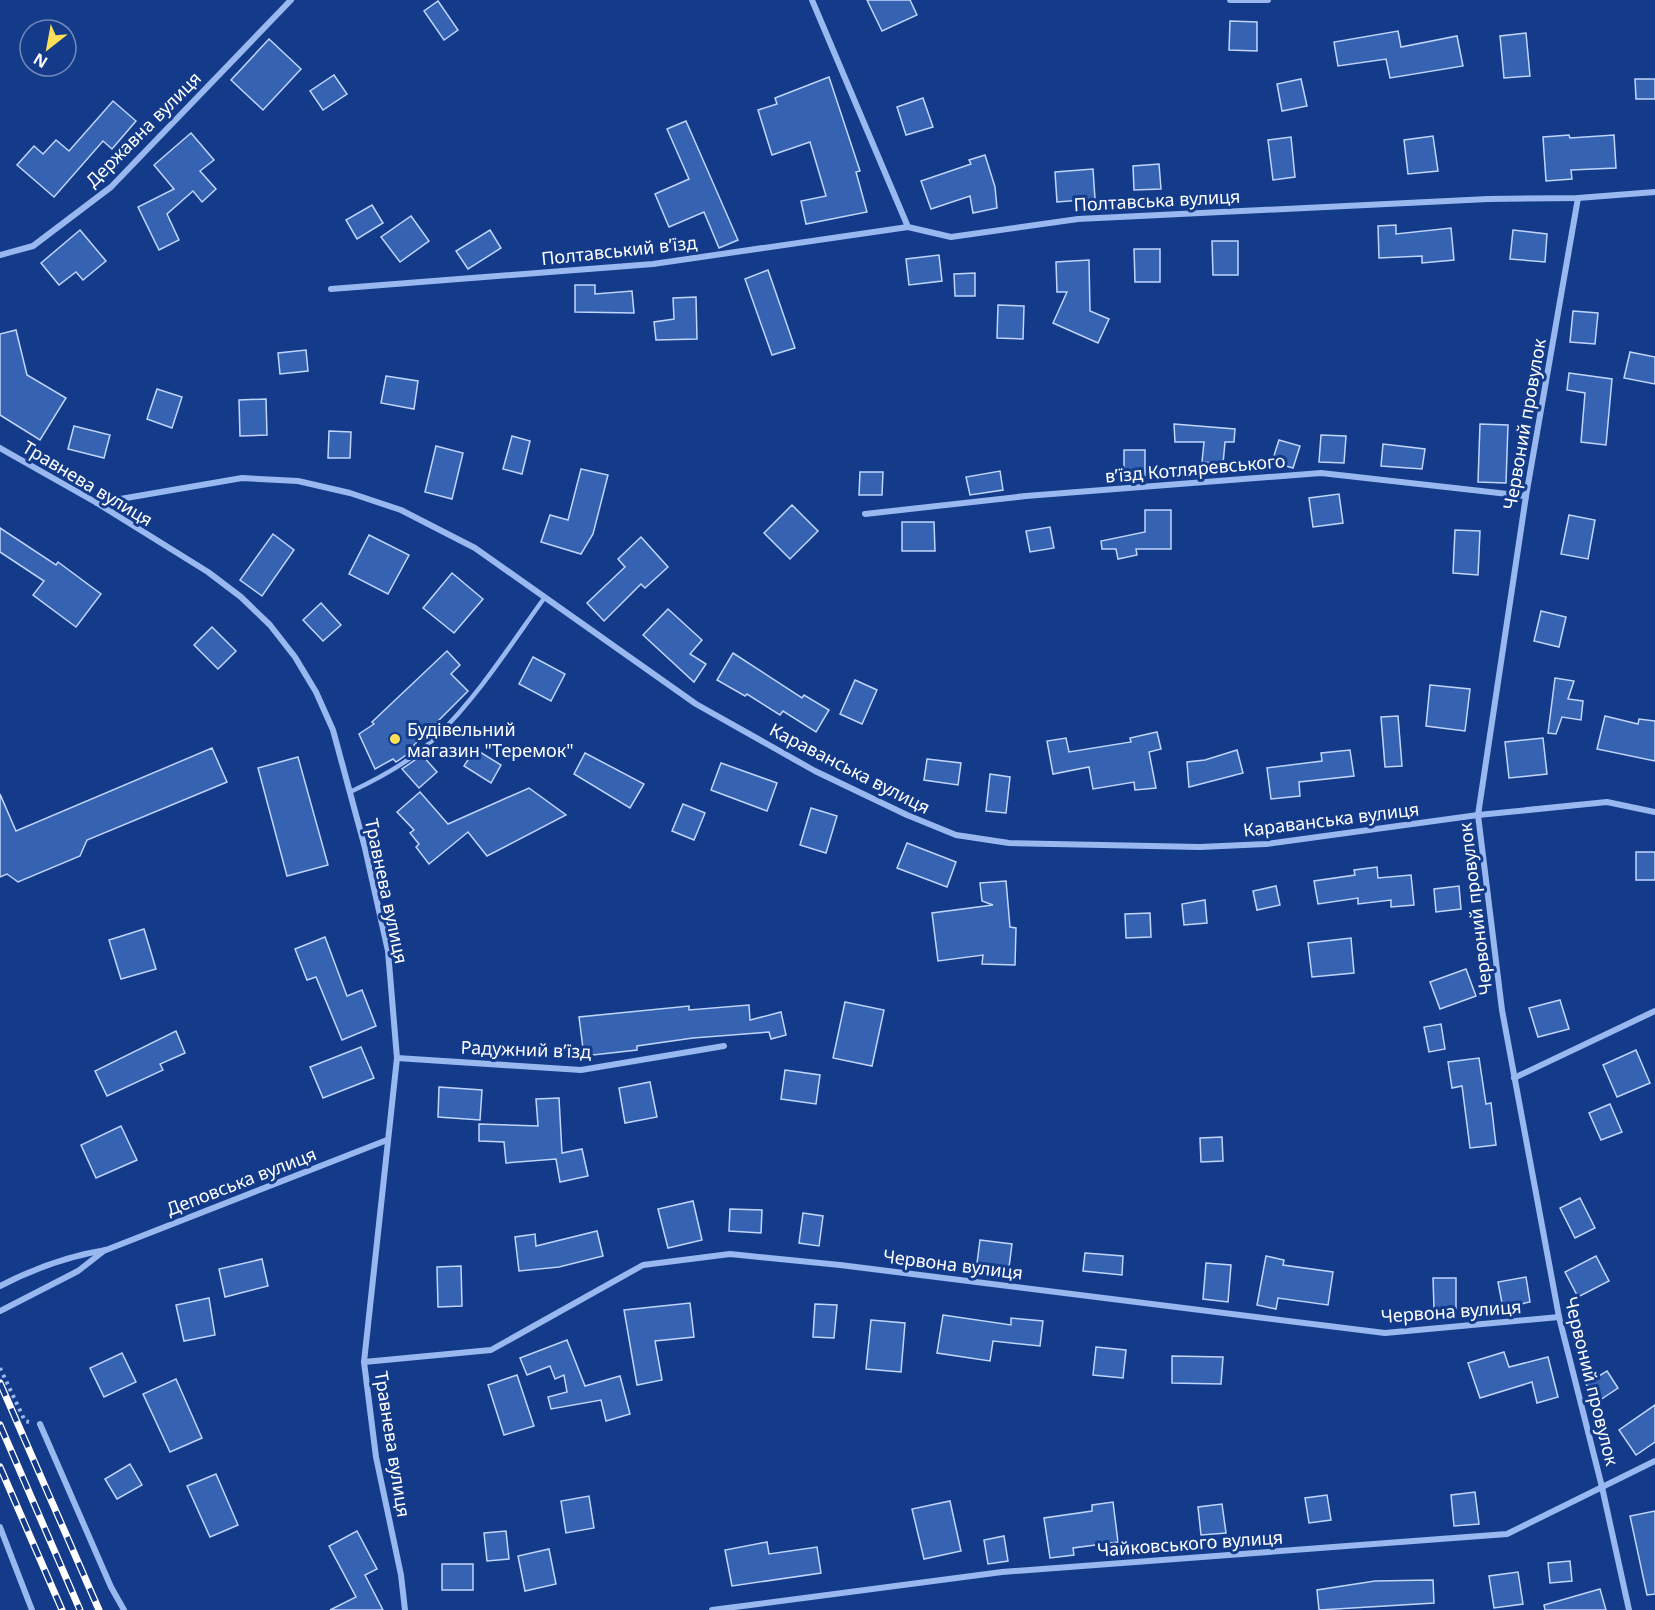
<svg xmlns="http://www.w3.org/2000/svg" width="1655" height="1610" viewBox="0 0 1655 1610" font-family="'Noto Sans',sans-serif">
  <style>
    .building { fill: #3662b2; stroke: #c0d5fc; stroke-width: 1.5 }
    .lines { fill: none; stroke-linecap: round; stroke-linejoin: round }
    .path { stroke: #99b8f0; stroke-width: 4; stroke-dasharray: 3 4.5; stroke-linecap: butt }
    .service { stroke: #99b8f0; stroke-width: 4.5 }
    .minor { stroke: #99b8f0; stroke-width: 6 }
    .rail-casing { stroke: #fff; stroke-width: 7 }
    .rail { stroke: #133b8a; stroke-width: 4.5; stroke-dasharray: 14; stroke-linecap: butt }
    .poi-dot { fill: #ffdf58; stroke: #133b8a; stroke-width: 2 }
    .labels { text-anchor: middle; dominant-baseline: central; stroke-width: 6; stroke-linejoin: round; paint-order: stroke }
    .street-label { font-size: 18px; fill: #fff; stroke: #133b8a }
    .poi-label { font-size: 18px; fill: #fff; stroke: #133b8a; text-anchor: start }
  </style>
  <rect width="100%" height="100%" fill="#133b8a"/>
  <!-- building -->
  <g class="building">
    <path d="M867,0h43l7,15 -35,16z"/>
    <path d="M438,1l20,29 -14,10 -20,-29z"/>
    <path d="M1230,21l27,1v29l-28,-1z"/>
    <path d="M1398,31l3,16 56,-11 6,30 -73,12 -4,-19 -48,7 -4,-24z"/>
    <path d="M1526,33l4,43 -26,2 -4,-42z"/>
    <path d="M269,39l32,30 -38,41 -32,-30z"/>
    <path d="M334,75l13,19 -24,16 -13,-19z"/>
    <path d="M829,77l31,94 -4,1 11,40 -61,12 -5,-23 25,-5 -16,-54 -38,13 -14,-45 19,-6 -2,-6z"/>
    <path d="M1301,79l6,27 -25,5 -5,-27z"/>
    <path d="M1635,79h20v20h-19z"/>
    <path d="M923,98l10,29 -27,8 -9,-28z"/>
    <path d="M113,101l23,20 -24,28 -9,-8 -49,56 -37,-32 17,-19 9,8 13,-14 13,11z"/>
    <path d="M686,121l52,119 -19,8 -15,-36 -35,15 -14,-33 34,-15 -22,-50z"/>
    <path d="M191,133l23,27 -14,11 16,18 -14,13 -9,-11 -26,23 12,26 -20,10 -21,-43 36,-18 -20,-24z"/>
    <path d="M1569,135l1,3 44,-3 2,33 -45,2 1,9 -26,2 -3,-44z"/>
    <path d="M1433,136l5,35 -30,3 -4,-34z"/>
    <path d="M1291,137l4,40 -22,3 -5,-40z"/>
    <path d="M985,155l10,32 2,21 -24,5 -3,-17 -39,13 -10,-28 50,-17 -2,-4z"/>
    <path d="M1159,164l2,25 -27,1 -1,-24z"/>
    <path d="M1093,169l2,30 -38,3 -2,-30z"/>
    <path d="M372,205l11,18 -26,16 -11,-19z"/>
    <path d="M411,216l18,25 -29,21 -19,-25z"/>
    <path d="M1396,225v9l55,-6 3,32 -32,3v-7l-43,2 -1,-32z"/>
    <path d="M80,230l26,31 -23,19 -7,-8 -17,13 -18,-22z"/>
    <path d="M490,230l11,18 -33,21 -12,-18z"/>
    <path d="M1513,230l34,4 -2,28 -35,-3z"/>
    <path d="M1212,241h26v34h-25z"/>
    <path d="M1134,249h26v33h-25z"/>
    <path d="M939,255l3,26 -33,4 -3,-26z"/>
    <path d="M1089,260l1,51 19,8 -11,24 -45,-20 14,-31h-10l-1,-30z"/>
    <path d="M768,270l27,78 -23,7 -27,-76z"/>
    <path d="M975,273v23h-20l-1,-22z"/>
    <path d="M575,285h20v9l37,-3 2,22 -59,-1z"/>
    <path d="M696,297l1,42 -41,1 -2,-18 20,-3 -1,-21z"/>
    <path d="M998,305l26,1 -1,33 -26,-1z"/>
    <path d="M1573,311l25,2 -3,31 -25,-2z"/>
    <path d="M16,330l11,45 39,23 -26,42 -40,-25v-81z"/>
    <path d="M306,350l2,21 -28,3 -2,-21z"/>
    <path d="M1630,352l25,5v27l-31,-6z"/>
    <path d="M1569,373l43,6 -6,66 -25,-3 4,-49 -18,-3z"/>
    <path d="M386,376l32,5 -4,28 -33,-6z"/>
    <path d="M157,389l25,8 -10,31 -25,-9z"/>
    <path d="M266,399l1,36 -27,1 -1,-36z"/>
    <path d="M1174,424l61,5 -1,13h-9l-2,22 -21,-2 2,-20h-29z"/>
    <path d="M1480,424l28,1 -2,58 -28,-1z"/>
    <path d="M74,426l36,9 -6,23 -36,-9z"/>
    <path d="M329,431l22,1 -1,26h-22z"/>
    <path d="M1321,435l25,1 -2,27 -25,-1z"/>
    <path d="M512,436l18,5 -8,33 -19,-5z"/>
    <path d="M1279,440l21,6 -7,22 -21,-6z"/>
    <path d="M1383,444l42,5 -3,20 -41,-3z"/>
    <path d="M436,446l27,7 -11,46 -27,-7z"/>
    <rect x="1124" y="450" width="21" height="28"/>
    <path d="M581,469l27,6 -15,59 -12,20 -40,-12 9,-27 18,5z"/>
    <path d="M1000,471l3,19 -33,5 -4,-18z"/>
    <path d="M860,472h23l-1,23h-23z"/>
    <path d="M1339,494l4,29 -30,4 -4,-29z"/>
    <path d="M792,505l26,26 -28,28 -26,-26z"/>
    <path d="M1145,510h26v39h-35l1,6 -19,4 -2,-10h-14l-1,-8 44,-9z"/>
    <path d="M1569,515l26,5 -7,39 -27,-5z"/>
    <path d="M902,522h32l1,29h-33z"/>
    <path d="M1050,527l4,21 -24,4 -4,-21z"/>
    <path d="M0,528l56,37 2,-3 43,32 -25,33 -43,-32 11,-14 -44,-29z"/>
    <path d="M1455,530l25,1 -2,44 -25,-2z"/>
    <path d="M273,534l21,16 -32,46 -22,-16z"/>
    <path d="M369,535l40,20 -21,39 -39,-20z"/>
    <path d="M641,537l27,30 -23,21 -4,-4 -37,37 -17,-18 38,-36 -7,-8z"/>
    <path d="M452,573l31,26 -29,34 -31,-25z"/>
    <path d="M321,603l20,22 -18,16 -20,-21z"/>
    <path d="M668,609l34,31 -12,14 16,10 -12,18 -51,-47z"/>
    <path d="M1541,611l25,6 -7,30 -25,-6z"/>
    <path d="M212,627l24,24 -18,18 -24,-24z"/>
    <path d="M447,651l13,14 -9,9 17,17 -54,54 2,3 -20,14 -3,-3 -18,10 -16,-35 15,-10 -2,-2z"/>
    <path d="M733,653l69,45 2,-3 25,15 -13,22 -33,-21 -3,4 -33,-21 -2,2 -28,-16z"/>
    <path d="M533,657l32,17 -14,27 -32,-17z"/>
    <path d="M1555,678l19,3 -6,18 15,2 -2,19 -19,-3 -6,17 -8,-1z"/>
    <path d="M855,680l22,10 -15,34 -22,-10z"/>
    <path d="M1430,685l40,4 -5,42 -39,-5z"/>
    <path d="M1398,716l4,50 -17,1 -4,-50z"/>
    <path d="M1605,716l33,8 1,-5 16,2v40l-58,-12z"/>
    <path d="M1157,732l4,17 -12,3 7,36 -21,2 -1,-8 -41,7 -4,-22 -36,7 -6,-33 19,-3 3,14 62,-10 -1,-4z"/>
    <path d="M1543,738l4,36 -38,4 -4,-36z"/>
    <path d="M212,748l15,34 -140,58 -7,16 -62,26 -11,-8 -7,3v-83l16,37z"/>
    <path d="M475,749l26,16 -10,18 -27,-17z"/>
    <path d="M1237,750l6,23 -54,14 -2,-25 18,-2z"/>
    <path d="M1350,750l4,26 -55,6 1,14 -29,3 -4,-31 55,-7 -1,-8z"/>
    <path d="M585,753l59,31 -14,24 -56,-34z"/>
    <path d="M422,755l15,17 -18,16 -17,-19z"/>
    <path d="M298,757l30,108 -41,11 -29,-108z"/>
    <path d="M927,759l34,4 -3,22 -34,-5z"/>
    <path d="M721,763l56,20 -10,28 -56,-21z"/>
    <path d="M990,774l20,3 -4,36 -20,-2z"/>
    <path d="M529,788l37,27 -79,41 -19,-24 -39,32 -13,-17 3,-3 -9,-11 4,-3 -17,-18 23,-20 28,32z"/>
    <path d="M683,804l22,9 -11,27 -22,-9z"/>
    <path d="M811,808l26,8 -11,37 -26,-8z"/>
    <path d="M907,843l49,19 -9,25 -50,-19z"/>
    <rect x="1636" y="852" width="19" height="28"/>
    <path d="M1377,867l1,11 33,-3 3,30 -23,2v-7l-33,4v-6l-40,6 -4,-23 41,-6 -1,-5z"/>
    <path d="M1006,881l4,46 6,1 -1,37 -33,-1 1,-9 -45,6 -6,-48 61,-8 -11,-4 -2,-18z"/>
    <path d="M1276,886l4,19 -23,5 -4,-19z"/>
    <path d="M1459,886l2,23 -25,3 -2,-23z"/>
    <path d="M1205,900l2,23 -23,2 -2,-21z"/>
    <path d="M1150,913l1,24 -25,1 -1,-24z"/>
    <path d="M144,929l12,40 -35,10 -12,-39z"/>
    <path d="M325,937l22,59 15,-6 14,36 -34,14 -26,-63 -9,3 -12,-31z"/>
    <path d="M1351,938l3,35 -42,4 -4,-34z"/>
    <path d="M1466,969l10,27 -36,13 -10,-27z"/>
    <path d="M1560,1000l9,29 -31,8 -9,-29z"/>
    <path d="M845,1002l39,8 -12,56 -39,-8z"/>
    <path d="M749,1005l1,15 31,-8 5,23 -15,4 -2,-7 -76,6 -56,8v4l-53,6 -5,-39 110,-11v4z"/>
    <path d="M1441,1024l4,25 -16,3 -5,-25z"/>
    <path d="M176,1031l9,22 -25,11 3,6 -56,26 -12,-25z"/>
    <path d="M361,1047l13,31 -51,20 -13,-31z"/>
    <path d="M1636,1050l14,33 -33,14 -14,-32z"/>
    <path d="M1479,1058l7,46 5,-1 5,42 -26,3 -8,-62 -10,2 -4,-26z"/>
    <path d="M785,1070l35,5 -4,29 -35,-5z"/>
    <path d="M650,1082l7,35 -32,6 -6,-35z"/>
    <path d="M439,1087l43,3 -2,30 -42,-3z"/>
    <path d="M559,1098l3,55 20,-4 6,27 -28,6 -4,-23 -50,4 -2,-21 -25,-1v-17l59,2 -2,-27z"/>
    <path d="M1610,1104l12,28 -21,8 -12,-27z"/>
    <path d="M121,1126l16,34 -41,18 -15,-33z"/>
    <path d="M1222,1137l1,24 -22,1 -1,-24z"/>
    <path d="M1580,1198l15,30 -20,10 -15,-30z"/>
    <path d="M693,1201l9,39 -34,8 -10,-39z"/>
    <path d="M730,1209l32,1 -1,23 -32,-2z"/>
    <path d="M803,1213l20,3 -4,30 -20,-3z"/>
    <path d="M597,1231l6,25 -44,11 -40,4 -4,-34 20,-3 1,12z"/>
    <path d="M980,1240l32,4 -4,31 -32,-4z"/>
    <path d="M1085,1253l38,3 -1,19 -39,-4z"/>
    <path d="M1266,1256l18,4 -1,5 50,7 -5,33 -50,-7 -2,11 -19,-4z"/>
    <path d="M1596,1256l13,25 -31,16 -13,-25z"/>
    <path d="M262,1259l6,27 -43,11 -6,-28z"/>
    <path d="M1206,1263l25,2 -3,37 -25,-3z"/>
    <path d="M461,1266l1,40 -24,1 -1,-40z"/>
    <path d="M1526,1277l4,25 -27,6 -5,-26z"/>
    <path d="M1433,1278h23v31h-22z"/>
    <path d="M209,1298l6,37 -31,6 -8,-36z"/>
    <path d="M690,1303l4,34 -39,4 7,39 -25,5 -13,-75z"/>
    <path d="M815,1304l22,1 -3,33 -21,-1z"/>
    <path d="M943,1315l68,10v-7l32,3 -3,25 -47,-5 -3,20 -53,-8z"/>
    <path d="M871,1320l34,3 -4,49 -35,-3z"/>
    <path d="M567,1340l18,46 35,-10 10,38 -24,7 -5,-21 -50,9 -3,-12 19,-5 -3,-17 -9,4 -5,-13 -23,9 -7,-17z"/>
    <path d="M1096,1347l30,3 -3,28 -30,-3z"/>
    <path d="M1504,1352l5,15 39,-10 10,40 -21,6 -5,-21 -52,16 -12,-35z"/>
    <path d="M122,1353l14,29 -32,15 -14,-29z"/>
    <path d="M1172,1356l51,1 -2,27 -49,-1z"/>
    <path d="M1607,1371l11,17 -21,14 -11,-18z"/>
    <path d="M517,1375l17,51 -30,9 -16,-50z"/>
    <path d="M176,1379l26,59 -32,14 -27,-58z"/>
    <path d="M1655,1405v37l-19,13 -17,-25z"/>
    <path d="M130,1464l12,21 -25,14 -12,-20z"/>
    <path d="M216,1474l22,51 -28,12 -23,-51z"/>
    <path d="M1475,1492l4,32 -25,2 -3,-31z"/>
    <path d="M1327,1495l4,25 -22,3 -4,-25z"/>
    <path d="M589,1496l5,32 -28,5 -5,-32z"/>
    <path d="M950,1501l11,50 -37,8 -12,-50z"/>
    <path d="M1113,1502l5,40 -45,6 1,7 -24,3 -6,-40 48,-7v-6z"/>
    <path d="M1222,1504l4,29 -25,2 -3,-28z"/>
    <path d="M1655,1511v83l-8,1 -17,-79z"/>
    <path d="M357,1531l20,38 -12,6 18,35h-53l26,-13 -27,-51z"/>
    <path d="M506,1531l3,28 -22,2 -3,-28z"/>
    <path d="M1004,1536l4,25 -20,3 -4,-24z"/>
    <path d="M767,1542l2,12 48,-7 4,26 -89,13 -7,-36z"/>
    <path d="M549,1549l7,35 -31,7 -7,-35z"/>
    <path d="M1570,1561l2,20 -22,2 -2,-20z"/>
    <rect x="442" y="1564" width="31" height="26"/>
    <path d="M1518,1572l5,32 -29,4 -5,-32z"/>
    <path d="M1433,1580l1,23 -115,7 -2,-20 58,-9z"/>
    <path d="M1600,1589l6,21h-61l-1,-5z"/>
  </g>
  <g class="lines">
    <!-- path -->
    <path class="path" d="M0,1368l25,53 4,1"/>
    <!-- service -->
    <path class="service" d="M350,792c30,-14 64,-32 88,-57 41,-40 73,-91 107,-138"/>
    <!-- minor -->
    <g class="minor">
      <path d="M812,0l96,227 43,10 127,-18 410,-20 90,-1 77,-6"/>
      <path d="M1230,0h38"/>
      <path d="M1578,198l-52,298 -48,319 24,195 57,307 43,170 27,123"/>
      <path d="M0,255l33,-9 78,-59 180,-187"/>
      <path d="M331,289l322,-25 255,-37"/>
      <path d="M0,448l97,55 111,69 33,25 29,28 25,32 21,35 17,38 32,118 23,103 9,107 -33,304 12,95 25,118 4,35"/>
      <path d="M97,503l145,-25 56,3 52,12 51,17 74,38 221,156 119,67 92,44 49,20 53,8 191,4 66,-3 212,-29 129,-13 48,10"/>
      <path d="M865,514l161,-18 295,-23 205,23"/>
      <path d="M397,1058l184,12 143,-24"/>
      <path d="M1514,1078l141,-67"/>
      <path d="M0,1286c35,-18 67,-30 106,-36l281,-110"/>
      <path d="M0,1311l78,-40 27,-21"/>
      <path d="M364,1362l127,-12 152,-85 87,-11 110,11 545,68 174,-16"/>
      <path d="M40,1424l71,163 13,23"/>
      <path d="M0,1527l32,83"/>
      <path d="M712,1610l290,-38 505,-38 148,-73"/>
    </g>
    <defs>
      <g id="rail">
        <path d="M0,1383l99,227"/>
        <path d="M0,1425l80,185"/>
        <path d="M0,1467l62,143"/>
      </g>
    </defs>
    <!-- rail casing -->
    <use href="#rail" class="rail-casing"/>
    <!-- rail -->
    <use href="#rail" class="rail"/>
  </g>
  <!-- markers -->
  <circle class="poi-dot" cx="395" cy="739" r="6"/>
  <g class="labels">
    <!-- street labels -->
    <g class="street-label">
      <text transform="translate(143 129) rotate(-45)">Державна вулиця</text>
      <text transform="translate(1157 200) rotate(-3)">Полтавська вулиця</text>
      <text transform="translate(619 250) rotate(-6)">Полтавський в’їзд</text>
      <text transform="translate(1524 424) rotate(-80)">Червоний провулок</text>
      <text transform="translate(1195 468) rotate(-5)">в’їзд Котляревського</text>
      <text transform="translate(88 483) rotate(31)">Травнева вулиця</text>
      <text transform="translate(850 768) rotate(27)">Караванська вулиця</text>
      <text transform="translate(1331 819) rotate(-7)">Караванська вулиця</text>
      <text transform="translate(387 891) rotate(78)">Травнева вулиця</text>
      <text transform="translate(1475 909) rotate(-97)">Червоний провулок</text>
      <text transform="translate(526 1049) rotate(2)">Радужний в’їзд</text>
      <text transform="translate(241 1181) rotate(-21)">Деповська вулиця</text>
      <text transform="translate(953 1264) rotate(7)">Червона вулиця</text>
      <text transform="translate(1451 1311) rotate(-4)">Червона вулиця</text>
      <text transform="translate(1592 1381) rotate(76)">Червоний провулок</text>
      <text transform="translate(393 1444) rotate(81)">Травнева вулиця</text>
      <text transform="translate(1190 1543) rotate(-4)">Чайковського вулиця</text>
    </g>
    <!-- poi labels -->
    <g class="poi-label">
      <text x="407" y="729">Будівельний<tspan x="407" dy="21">магазин "Теремок"</tspan></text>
    </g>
  </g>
  <!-- north arrow -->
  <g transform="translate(48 48) rotate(211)"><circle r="28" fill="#133b8a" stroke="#7189b9" stroke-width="1.5"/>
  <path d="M0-4.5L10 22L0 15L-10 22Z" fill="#ffdf58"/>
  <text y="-9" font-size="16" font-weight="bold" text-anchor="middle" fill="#ffffff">N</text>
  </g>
</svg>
